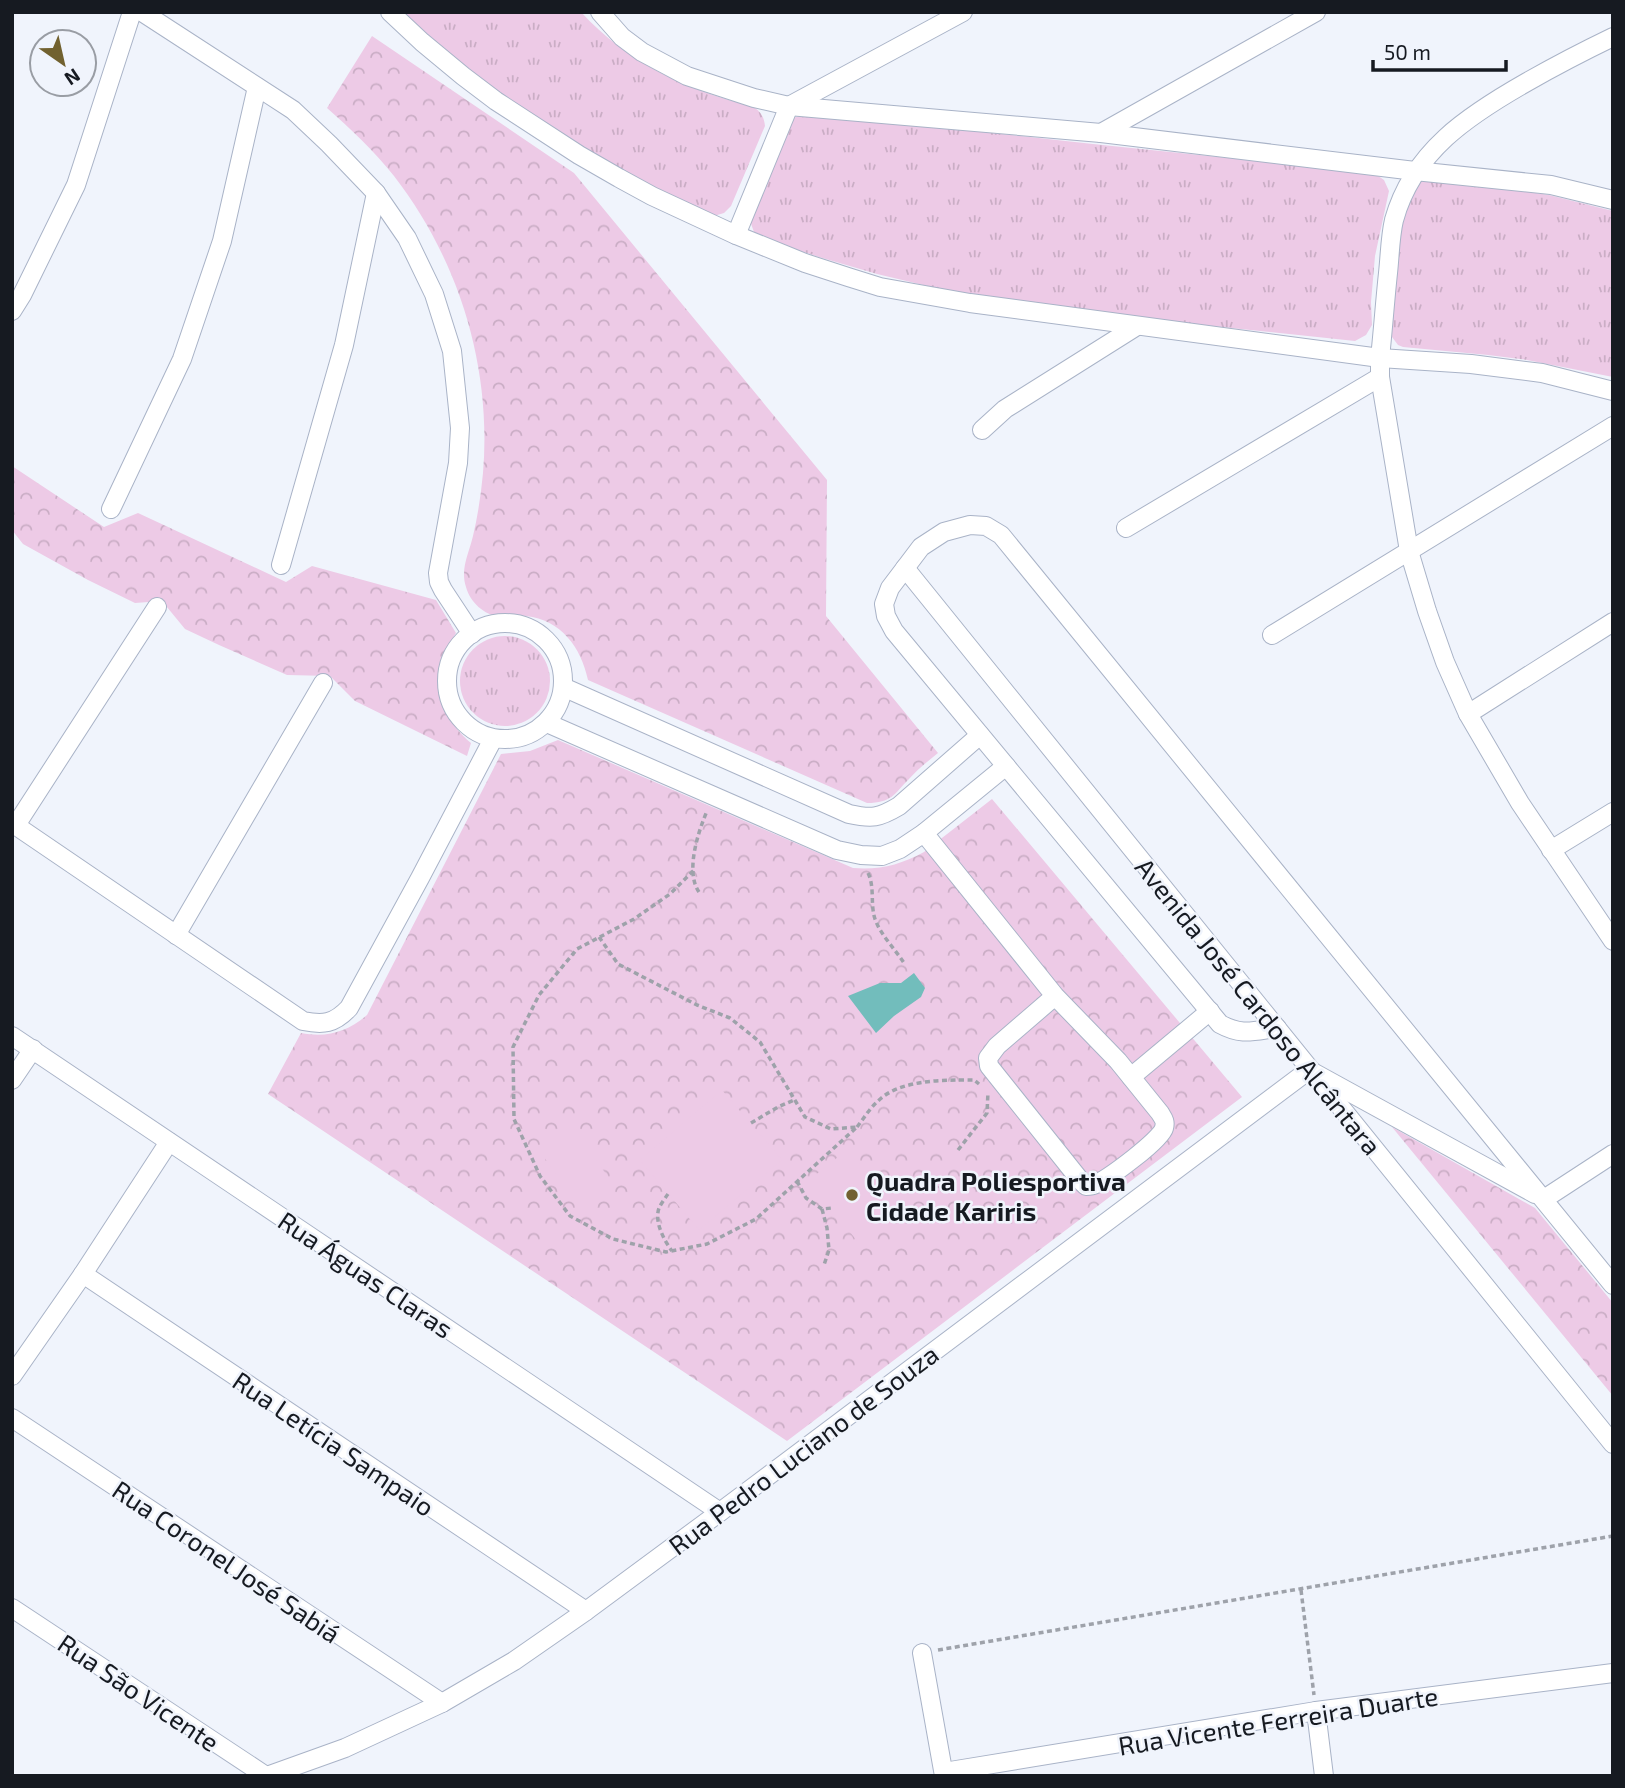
<svg xmlns="http://www.w3.org/2000/svg" width="1625" height="1788" viewBox="0 0 1625 1788" font-family="'Exo 2',sans-serif">
  <style>
    .grass { fill: url(#grass-tufts) }
    .park { fill: url(#park-crowns) }
    .pitch { fill: #edcae6 }
    .water { fill: #72bdbc }
    .lines { fill: none; stroke-linecap: round; stroke-linejoin: round }
    .minor-casing { stroke: #a9b3c7; stroke-width: 20 }
    .path { stroke: #9ea2aa; stroke-width: 3.5; stroke-dasharray: 5 3.5; stroke-linecap: butt }
    .minor { stroke: #fff; stroke-width: 18 }
    .poi-dot { fill: #71612f; stroke: #f0f4fc; stroke-width: 2.5 }
    .labels { text-anchor: middle; dominant-baseline: central; stroke-width: 5; stroke-linejoin: round; paint-order: stroke }
    .street-label { font-size: 26px; fill: #161a21; stroke: #f0f4fc }
    .poi-label { font-size: 26px; font-weight: bold; fill: #161a21; stroke: #f0f4fc; text-anchor: start }
  </style>
  <defs>
    <pattern id="grass-tufts" width="24" height="20" patternUnits="userSpaceOnUse" patternTransform="scale(1.75)"><rect width="24" height="20" fill="#edcae6"/><path d="M3 7l-1-3M5 7V3M7 7l1-3M15 17l-1-3M17 17v-4M19 17l1-3" fill="none" stroke="#caadc5"/></pattern>
    <pattern id="park-crowns" width="20" height="18" patternUnits="userSpaceOnUse" patternTransform="scale(1.75)"><rect width="20" height="18" fill="#edcae6"/><path d="M2 6a3 3 0 1 1 6 0M12 15a3 3 0 1 1 6 0" fill="none" stroke="#caadc5"/></pattern>
  </defs>
  <rect width="100%" height="100%" fill="#f0f4fc"/>
  <!-- grass -->
  <g class="grass">
    <path d="M401,12h180c46,50 106,79 171,94 8,5 12,10 13,20l-34,80 -7,7 -10,3 -46,-20 -80,-44 -82,-54 -43,-32z"/>
    <path d="M808,113l285,31 281,29 10,7 5,11 -14,65 -4,46 1,23 -6,10 -11,6 -305,-32 -114,-21 -59,-14 -58,-17 -58,-19 -7,-6 -4,-11 43,-103z"/>
    <path d="M1431,177l118,18 64,16v166l-86,-17 -39,-5 -85,-8 -5,-2 -6,-8c1,-37 3,-74 10,-111 2,-10 4,-23 8,-32 4,-9 11,-15 21,-17z"/>
    <circle cx="505" cy="681" r="45"/>
  </g>
  <!-- park -->
  <g class="park">
    <path d="M372,36l202,137 253,307 -1,136 112,137c-10,8 -20,16 -29,26 -15,15 -17,24 -42,24l-279,-123c-7,-33 -27,-60 -62,-64 -9,-1 -18,2 -26,1 -16,-2 -30,-15 -34,-30 -6,-18 3,-34 7,-51 5,-21 8,-42 10,-63 9,-106 -24,-213 -89,-297 -20,-25 -43,-47 -67,-68z"/>
    <path d="M12,466l92,61 34,-14 148,69 26,-16 124,34 20,33c-25,39 -21,79 15,110l-4,13 -112,-55 -25,-25 -43,-1 -68,-30 -34,-16 -23,-28 -27,2 -47,-23 -65,-36 -11,-14z"/>
    <path d="M558,740l295,128c27,2 47,-3 71,-16l68,-53 250,298 -455,344 -519,-347 33,-61c26,5 46,-1 66,-18l134,-261 29,-3z"/>
    <path d="M1392,1127l143,81 78,95v93z"/>
  </g>
  <!-- pitch -->
  <g class="pitch">
    <path d="M722,1090l60,70 -83,70 -59,-70z"/>
    <path d="M574,1129l37,52 -33,24 -37,-52z"/>
    <path d="M848,1149l48,61 -39,31 -48,-61z"/>
  </g>
  <!-- water -->
  <path class="water" d="M914,973l11,15 -4,9 -27,19 -18,17 -28,-37 32,-13h21z"/>
  <g class="lines">
    <defs>
      <g id="minor">
        <path d="M142,12l151,98 36,34 47,49 31,45 27,56 18,57 8,77 -2,35 -20,110 1,9 4,8 29,44"/>
        <path d="M390,12l32,30 41,34 33,25 83,54 40,23 33,18 84,39 69,28 43,14 32,10 90,16 410,55 91,6 71,9 71,18"/>
        <path d="M600,12l22,25 20,15 45,24 67,22 35,8 312,27 314,38 136,14 62,15"/>
        <path d="M1613,37c-29,14 -58,29 -86,45 -58,33 -114,69 -133,138 -4,17 -4,35 -6,53 -3,28 -5,57 -8,85v19l29,174 18,60 18,51 23,52 52,89 93,138"/>
        <path d="M1101,133l215,-121"/>
        <path d="M736,235l53,-129 174,-94"/>
        <path d="M12,311l10,-16 54,-110 56,-173"/>
        <path d="M982,430l23,-21 132,-83"/>
        <path d="M111,509l71,-150 40,-118 35,-154"/>
        <path d="M1126,528l254,-151"/>
        <path d="M281,565l63,-220 32,-152"/>
        <path d="M905,568l708,876"/>
        <circle cx="505" cy="681" r="58"/>
        <path d="M1272,635l341,-209"/>
        <path d="M563,687l286,127c23,5 30,4 50,-8l81,-71"/>
        <path d="M1468,714l145,-92"/>
        <path d="M547,723l290,127 24,5 21,1 18,-7 24,-16 82,-67"/>
        <path d="M12,823l291,198c20,4 31,3 46,-13l71,-130 73,-139"/>
        <path d="M16,825l141,-218"/>
        <path d="M924,833l131,163 63,65 42,52c3,5 6,8 4,15 -3,12 -55,50 -68,56 -4,2 -6,2 -10,2l-6,-6 -91,-114 -1,-8 9,-12 58,-50"/>
        <path d="M1551,850l62,-38"/>
        <path d="M176,935l147,-252"/>
        <path d="M1277,1028c-24,3 -35,8 -57,-4l-326,-393 -8,-15 -2,-12 6,-16 31,-41 23,-15 26,-7 16,1 15,9 612,750"/>
        <path d="M12,1036l708,476"/>
        <path d="M1131,1077l79,-66"/>
        <path d="M12,1080l21,-31"/>
        <path d="M1544,1199l69,-45"/>
        <path d="M83,1274l503,337"/>
        <path d="M12,1376l71,-102 86,-132"/>
        <path d="M12,1418l430,285"/>
        <path d="M12,1608l254,168"/>
        <path d="M922,1653l22,123"/>
        <path d="M1316,1711l8,65"/>
        <path d="M944,1772l372,-61 297,-38"/>
        <path d="M267,1776l78,-28 97,-45 72,-42 72,-50 134,-99 589,-442 226,124"/>
      </g>
    </defs>
    <!-- minor casing -->
    <use href="#minor" class="minor-casing"/>
    <!-- path -->
    <g class="path">
      <path d="M868,873c7,14 2,31 7,46 5,15 20,30 29,44"/>
      <path d="M699,892c-14,-20 -1,-60 8,-81"/>
      <path d="M599,937l19,27 79,41 33,13 30,24 45,75 26,12 26,-2 -101,92 -49,25 -41,8 -53,-13 -43,-23 -30,-40 -26,-57 -1,-72 26,-52 38,-46 57,-30 36,-25 24,-24"/>
      <path d="M751,1123l27,-16 16,-7"/>
      <path d="M857,1127c7,-9 13,-19 21,-26 22,-22 67,-21 96,-21l5,4"/>
      <path d="M958,1150l29,-37 1,-21"/>
      <path d="M797,1181l9,17 16,11 10,-1"/>
      <path d="M668,1194c-3,4 -7,10 -9,14 -5,14 5,32 13,43"/>
      <path d="M822,1209l5,19 2,22 -5,15"/>
      <path d="M1301,1590l13,105"/>
      <path d="M938,1650l675,-114"/>
    </g>
    <!-- minor -->
    <use href="#minor" class="minor"/>
  </g>
  <!-- markers -->
  <circle class="poi-dot" cx="852" cy="1195" r="7"/>
  <g class="labels">
    <!-- street labels -->
    <g class="street-label">
      <text transform="translate(1259 1006) rotate(51)">Avenida José Cardoso Alcântara</text>
      <text transform="translate(366 1274) rotate(34)">Rua Águas Claras</text>
      <text transform="translate(334 1443) rotate(34)">Rua Letícia Sampaio</text>
      <text transform="translate(803 1449) rotate(-37)">Rua Pedro Luciano de Souza</text>
      <text transform="translate(227 1561) rotate(34)">Rua Coronel José Sabiá</text>
      <text transform="translate(139 1692) rotate(34)">Rua São Vicente</text>
      <text transform="translate(1278 1720) rotate(-9)">Rua Vicente Ferreira Duarte</text>
    </g>
    <!-- poi labels -->
    <g class="poi-label">
      <text x="866" y="1180">Quadra Poliesportiva<tspan x="866" dy="30">Cidade Kariris</tspan></text>
    </g>
  </g>
  <!-- border -->
  <rect width="1625" height="1788" fill="none" stroke="#161a21" stroke-width="28"/>
  <!-- north arrow -->
  <g transform="translate(63 63) rotate(146)"><circle r="33" fill="#f0f4fc" stroke="#999da4" stroke-width="2"/>
  <path d="M0-5L12 26L0 18L-12 26Z" fill="#71612f"/>
  <text y="-10" font-size="19" font-weight="bold" text-anchor="middle" fill="#161a21">N</text>
  </g>
  <!-- scale -->
  <path d="M1373 60v10h133v-10" fill="none" stroke="#161a21" stroke-width="3.5"/>
  <text x="1384" y="60" font-size="21" fill="#161a21" stroke="#f0f4fc" stroke-width="5" paint-order="stroke">50 m</text>
</svg>
